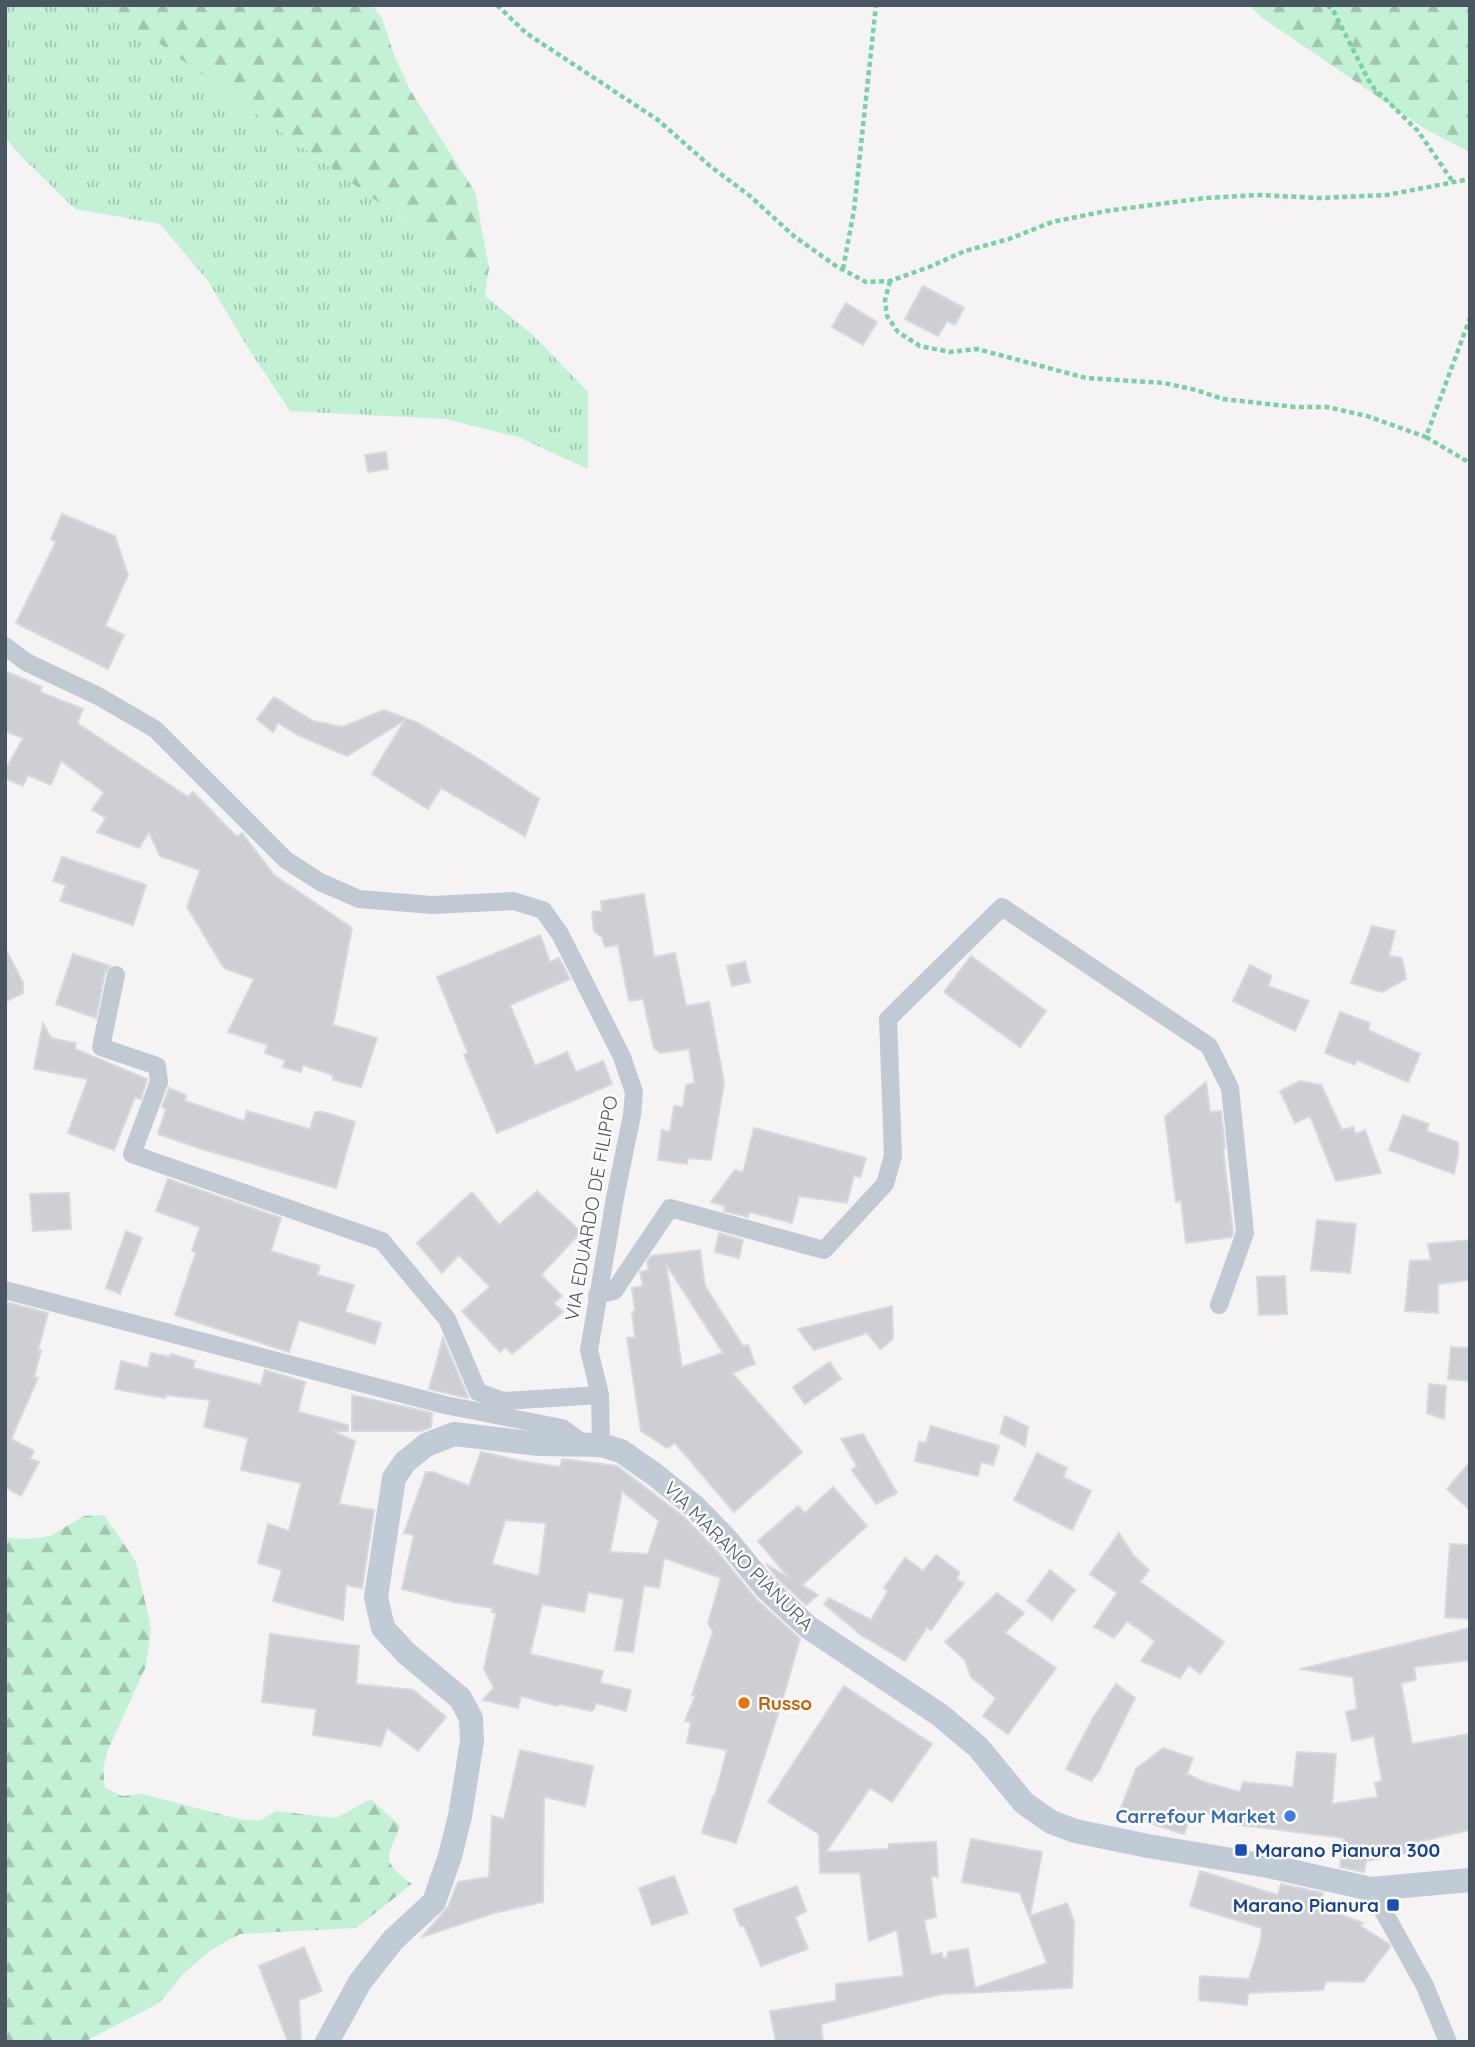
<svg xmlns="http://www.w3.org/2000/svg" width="1475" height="2047" viewBox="0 0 1475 2047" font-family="Quicksand,sans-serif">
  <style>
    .grass { fill: url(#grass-tufts) }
    .forest { fill: url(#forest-firs) }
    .building { fill: #cdcfd5; stroke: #d7d9de; stroke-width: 2; fill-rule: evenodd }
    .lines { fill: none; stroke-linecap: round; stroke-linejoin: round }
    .path { stroke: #7ad0a6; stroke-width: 4.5; stroke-dasharray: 5 3.5; stroke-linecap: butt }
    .street { stroke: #c1cad2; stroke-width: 18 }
    .secondary { stroke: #c1cbd6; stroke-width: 24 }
    .food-dot { fill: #e8710a; stroke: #fff; stroke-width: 2.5 }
    .shop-dot { fill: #3f7fe0; stroke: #fff; stroke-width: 2.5 }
    .transit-dot { fill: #1a4fb4; stroke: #fff; stroke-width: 2.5 }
    .labels { text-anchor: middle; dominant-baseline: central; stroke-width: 5; stroke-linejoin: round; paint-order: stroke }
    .street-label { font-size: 19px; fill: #4a5661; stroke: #fff }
    .food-label { font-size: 19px; font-weight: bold; fill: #c56008; stroke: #fff; text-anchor: start }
    .shop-label { font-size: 19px; font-weight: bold; fill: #366cbe; stroke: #fff; text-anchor: end }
    .transit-label { font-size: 19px; font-weight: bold; fill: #164399; stroke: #fff; text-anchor: start }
  </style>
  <defs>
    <pattern id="grass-tufts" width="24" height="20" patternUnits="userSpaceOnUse" patternTransform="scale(1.75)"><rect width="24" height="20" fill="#c3f1d5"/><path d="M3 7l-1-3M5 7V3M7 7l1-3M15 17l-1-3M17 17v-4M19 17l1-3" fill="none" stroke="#a0c6b0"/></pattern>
    <pattern id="forest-firs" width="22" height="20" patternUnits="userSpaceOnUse" patternTransform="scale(1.75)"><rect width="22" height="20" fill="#c3f1d5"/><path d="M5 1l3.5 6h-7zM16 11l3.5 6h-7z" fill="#a0c6b0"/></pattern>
  </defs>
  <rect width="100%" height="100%" fill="#f5f3f3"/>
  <!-- grass -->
  <path class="grass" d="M5,5h96l52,34 261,189 71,68 48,39 55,57v77l-70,-32 -72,-18 -156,-8 -42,-63 -40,-67 -48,-57 -85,-15 -55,-54 -15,-18z"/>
  <!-- forest -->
  <g class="forest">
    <path d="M101,5h271l10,13 12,37 16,35 65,102 14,76 -4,28 -71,-68 -261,-189z"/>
    <path d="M1249,5h221v147l-45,-23 -164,-112z"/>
    <path d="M104,1515l32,47 15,66 -5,38 -38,84 -5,18 2,20 17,8 20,-2 97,25 20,2 17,-10 60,7 35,-19 29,27c-14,35 -19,34 12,58l-56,44 -116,6 -29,16 -27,23 -25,30 -75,39h-79v-504l26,1 19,-3 34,-20z"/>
  </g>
  <!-- building -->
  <g class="building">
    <path d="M923,286l41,22 -9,17 -8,-4 -9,15 -33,-17z"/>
    <path d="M846,303l31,19 -14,23 -31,-18z"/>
    <path d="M386,452l2,17 -20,3 -3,-17z"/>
    <path d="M62,514l53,22 13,39 -23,51 19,9 -16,34 -92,-46 40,-81 -5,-3z"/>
    <path d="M5,671l37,16 -2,5 43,17 -6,14 111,74 5,-5 44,45 5,-4 32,42 78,53 -19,97 44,13 -16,49 -28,-7v-5l-30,-10 -2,7 -18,-5 2,-7 -20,-7 3,-8 -40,-13 26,-53 -30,-11 -37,-61 13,-37 -40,-14 -11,-24 -10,16 -42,-16 9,-14 -14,-8 12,-18 -43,-31 -10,24 -23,-10 -5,11 -18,-8v-7l18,-33 -18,-7z"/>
    <path d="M274,697l39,24 29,6 42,-17 34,13 61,36 60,40 -14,37 -84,-48 -13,21 -56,-35 33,-54 -58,36 -47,-20 -22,-13 -5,9 -16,-13z"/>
    <path d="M62,857l84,28 -13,40 -73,-24 6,-16 -13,-4z"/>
    <path d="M644,894l10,63 21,-4 11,53 23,-4 15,81 -13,77 -23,-2 -1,6 -29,-4 4,-30 8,2 4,-26 9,1 3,-22 9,-2 -6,-34 -29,4 -6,-5 -11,-49 -14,2 -11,-56 -13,2 -3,-10 -8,-6 -2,-19 10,-1 -1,-10z"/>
    <path d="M1372,926l23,5 -6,25 13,2 4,21 -24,13 -31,-9z"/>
    <path d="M540,935l10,27 9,-4 11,21 -60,26 25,61 32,-14 9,20 27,-11 9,23 -115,49 -33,-78 4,-2 -31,-76z"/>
    <path d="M5,948l18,35v10l-18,9z"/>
    <path d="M73,954l37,12 -5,7 -9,45 -40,-14z"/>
    <path d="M971,956l75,55 -26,36 -76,-55z"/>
    <path d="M745,962l5,20 -18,4 -5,-20z"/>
    <path d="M1250,965l22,11 -4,10 41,15 -14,30 -62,-30z"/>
    <path d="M1340,1012l30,11 -2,7 52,24 -12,28 -51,-22 -2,5 -30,-12z"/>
    <path d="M43,1023l8,15 25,5 -1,6 72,30 -6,20 -6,-2 -21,53 -46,-17 20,-54 -54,-10z"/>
    <path d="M1300,1081l21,4 21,45 11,-3 3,7 9,-4 16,43 -45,8 -26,-65 -15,7 -15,-32z"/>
    <path d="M1206,1082l4,30 11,-1 4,37 -2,1 10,83 -1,5 -46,6 -5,-42 -5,1 -11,-85z"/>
    <path d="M169,1088l17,7 -1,6 59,20 3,-10 63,18 5,-17h8l32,10 -19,66 -134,-39 -44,-15 8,-25 -4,-2z"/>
    <path d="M1403,1115l26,9 -3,7 32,11v13l-4,19 -65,-24z"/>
    <path d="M754,1128l112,30 -6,19 -6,-2 -7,28 -48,-7 -7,27 -43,-11 -1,5 -24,-6 1,-5 -14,-4 24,-32 8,3z"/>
    <path d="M168,1179l113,39 -10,33 49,15 -3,9 37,10 -9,27 36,11 -6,21 -76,-24 -10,32 -114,-37 21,-63 -4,-1 8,-24 -44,-16z"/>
    <path d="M537,1191l44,41 -40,43 21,21 -8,7 9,9 -51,42 -6,-7 -6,5 -38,-41 28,-24 -31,-32 -17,18 -25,-30 55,-51 27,33z"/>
    <path d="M69,1193l2,36 -38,2 -3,-37z"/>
    <path d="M1317,1220l39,4 -6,49 -39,-3z"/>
    <path d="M126,1231l16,7 -22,56 -14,-6z"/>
    <path d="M719,1233l24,7 -4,18 -24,-6z"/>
    <path d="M1470,1240v40l-32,4v29l-33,-2 5,-50 21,-1 -3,-16z"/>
    <path d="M700,1250l5,36 38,60 5,-1 7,19 -23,9 70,79 -68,60 -59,-69 -8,5 -26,-17 -14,-93 8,-1 -3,-25 3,-1 -3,-23 11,-2 -3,-14 9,-2 -2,-8 4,-6zM666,1264l57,89 -41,14z"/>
    <path d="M1285,1276l2,38 -28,1 -2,-38z"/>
    <path d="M5,1302l43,11 -10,37h3l-7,27 4,1 -27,61 23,12 -4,8 9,3 -18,34 -16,-9z"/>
    <path d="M892,1306l1,33 -13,10 -13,-16 -53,17 -16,-21z"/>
    <path d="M443,1338l25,59v1l-39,-9z"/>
    <path d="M1451,1347l19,1v33l-22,-2z"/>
    <path d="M151,1353l19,4 1,-3 24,7 -2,7 68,17 4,-15 40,12 -7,30 50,13v6h-16l23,10 -16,63 35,6 -12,78 -16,-3 -3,35 -70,-19 9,-31 -24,-7 10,-39 21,7 12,-48 -60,-13 7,-32 -44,-11 6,-27 -44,-5 -1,3 -50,-9 6,-28 27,7z"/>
    <path d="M830,1362l11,17 -36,25 -12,-17z"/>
    <path d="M1429,1384l17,2 -2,33 -17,-6z"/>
    <path d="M352,1395l80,18 -1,14 -10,4h-69z"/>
    <path d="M1005,1416l23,11 -3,19 -25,-13z"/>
    <path d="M931,1426l68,20 -6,19 -12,-3 -3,14 -63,-15 4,-19 7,1z"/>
    <path d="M863,1434l34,59 -21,11 -24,-34 5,-4 -16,-27z"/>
    <path d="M481,1452l40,9 39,6 2,-8 55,7 67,51 32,33 40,49 44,40 -20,69 -44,135 -34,-10 11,-37h2l12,-46 -40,-7 4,-21 -6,-1 11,-27 -4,1 21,-63 -5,-9 13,-45 -57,-20 -5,30 -15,-3 -11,67 -18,-2 9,-51 -36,-7 -4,20 -42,-8 -12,50 73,17 -3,12 31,7 -5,21 -30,-8 -2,6 -3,2 -32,-7 -1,2 -37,-10 -3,12 -35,-8 11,-12 -10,-19 12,-56 -4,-1 1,-4 -39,-6 -52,-13 12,-54 -10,-2 22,-61h7l36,14zM622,1491l37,30 -11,33 -38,-2zM505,1520l41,3 -7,53 -47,-12z"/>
    <path d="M1037,1453l30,15 -4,9 28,14 -19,39 -58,-30z"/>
    <path d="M1470,1462v48l-23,-21z"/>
    <path d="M833,1487l34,39 -65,59 16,10 -12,10 -29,-27 -11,-14 23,14 -31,-37 40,-35 7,7z"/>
    <path d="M1119,1533l14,22 16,15 -9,12 84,60 -24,32 -11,-9 -9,13 -39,-17 14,-20 -28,-20 -13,17 -20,-11 23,-34 -27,-19z"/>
    <path d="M1450,1544l20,1v74l-25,-2z"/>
    <path d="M936,1555l23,17 -2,8 7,3 -33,47 -4,-3 -22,34 -44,-26 -37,-31 5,-6 42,22 17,-29 -4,-3 21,-30 18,13z"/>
    <path d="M1050,1570l25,20 -23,30 -25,-19z"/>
    <path d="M997,1593l27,20 -19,20 51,35 -48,66 -25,-18 13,-18 -25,-21 -6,-17 -20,-18z"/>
    <path d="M1470,1628v32l-56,7 2,13 -15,3 11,61 58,-10v96l-64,15 2,8 -42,8 -2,11 -24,-5 4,-29 -112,-14 1,-5 -40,-9 -9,24 -65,-21 17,-44 27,-21 30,10 -6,16 17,8 36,10 3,-10 50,5 4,-35 39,2 -4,50 46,-7 -3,-14 7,-2 -8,-45 -22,5 -6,-29 11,-3 -4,-32 -53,-8z"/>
    <path d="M270,1634l89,12 -3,38 57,6 33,27 -28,34 -31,-23 -6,18 -68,-11 3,-26 -54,-7z"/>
    <path d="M1116,1684l19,14 -36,73 -8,10 -25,-12 27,-51z"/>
    <path d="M844,1686l88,58 -40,58 -22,-14 -44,64 63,-3v-5l47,-2 2,35 -7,-1 5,41 -12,3 7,35 11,-2v5h5l1,-6 20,-3 7,39 72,-25 -27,-70 -58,-11 9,-43 71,13 -12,64 37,-13 7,19 -2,66 -130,6 -121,30 2,18h-47l-6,-31 66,-10v-17l68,-8 -7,-46 -28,11 -9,-68h-40l-1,-39 -51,-32z"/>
    <path d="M520,1750l73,16 -8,40 -41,-9 -1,105 -49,11 -72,24 26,-30 10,-25 31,-5 3,-61 12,3z"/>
    <path d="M1200,1871l78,24 3,-11 42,9 -5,13 45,17 -3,3 29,18 1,3 -27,35 -37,-1 -3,9 -75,3 -1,12 -48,-5 1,-24 48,3v3l12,-38 2,-16 -72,-22z"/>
    <path d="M674,1876l14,37 -36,12 -13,-37z"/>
    <path d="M797,1886l9,25 -11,6 13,32 -47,17 -17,-40h-4l-6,-17z"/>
    <path d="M304,1947l18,44 -23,9 2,42h-13l-29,-76z"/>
  </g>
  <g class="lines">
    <!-- path -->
    <g class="path">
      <path d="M497,5l29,28 132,87 52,46 40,30 45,41 41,29 30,16 24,-1 39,-14 36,-16 44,-12 43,-17 54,-11 99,-13 55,-3 59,3 68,-3 83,-16"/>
      <path d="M1327,5l6,5 38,75 47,46 35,51"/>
      <path d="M843,269l11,-59 22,-205"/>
      <path d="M890,281l-5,19 2,16 11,16 22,14 30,6 27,-3 109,29 78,5 32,7 27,9 72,8h32l40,9 59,21 44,-119"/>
      <path d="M1426,437l44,26"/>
    </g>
    <!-- street -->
    <g class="street">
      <path d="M5,646l21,16 72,34 57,33 131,131 34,22 39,17 73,6 81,-4 30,9 17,24 62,123 12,35 -2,23 -17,83 -26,152 11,45 1,50"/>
      <path d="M116,975l-15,72 56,19 2,16 -27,72 250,87 65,78 31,73 25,9 97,-6"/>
      <path d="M5,1290l440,115 117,23 21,15"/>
      <path d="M597,1295l17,-4 56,-83 154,42 61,-66 8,-28 -5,-137 114,-112 207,139 21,42 15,145 -26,72"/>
      <path d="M1371,1889l54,97 23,56"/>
    </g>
    <!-- secondary -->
    <path class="secondary" d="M327,2042l33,-60 33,-42 41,-38 16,-46 10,-40 12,-75 -1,-23 -11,-20 -54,-45 -23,-25 -7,-31 18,-119 11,-16 21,-17 28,-11 85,10 62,1 20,6 33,23 40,32 33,34 39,48 42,39 132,88 38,32 46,56 27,19 24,9 73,15 120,20 103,23 99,-9"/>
  </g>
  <!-- markers -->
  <circle class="food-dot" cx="744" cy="1703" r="7"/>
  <circle class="shop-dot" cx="1290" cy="1816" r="7"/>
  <g class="transit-dot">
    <rect x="1234" y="1843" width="14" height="14" rx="3.5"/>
    <rect x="1386" y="1898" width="14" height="14" rx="3.5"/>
  </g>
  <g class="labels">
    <!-- street labels -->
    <g class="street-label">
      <text transform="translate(591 1208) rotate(-80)">VIA EDUARDO DE FILIPPO</text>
      <text transform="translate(739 1556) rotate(45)">VIA MARANO PIANURA</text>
    </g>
    <!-- food labels -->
    <g class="food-label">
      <text x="758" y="1703">Russo</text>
    </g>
    <!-- shop labels -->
    <g class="shop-label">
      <text x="1276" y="1816">Carrefour Market</text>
    </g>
    <!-- transit labels -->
    <g class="transit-label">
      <text x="1255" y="1850">Marano Pianura 300</text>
      <text x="1379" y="1905" text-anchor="end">Marano Pianura</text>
    </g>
  </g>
  <!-- border -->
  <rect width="1475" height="2047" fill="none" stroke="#4a5661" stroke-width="14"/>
</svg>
